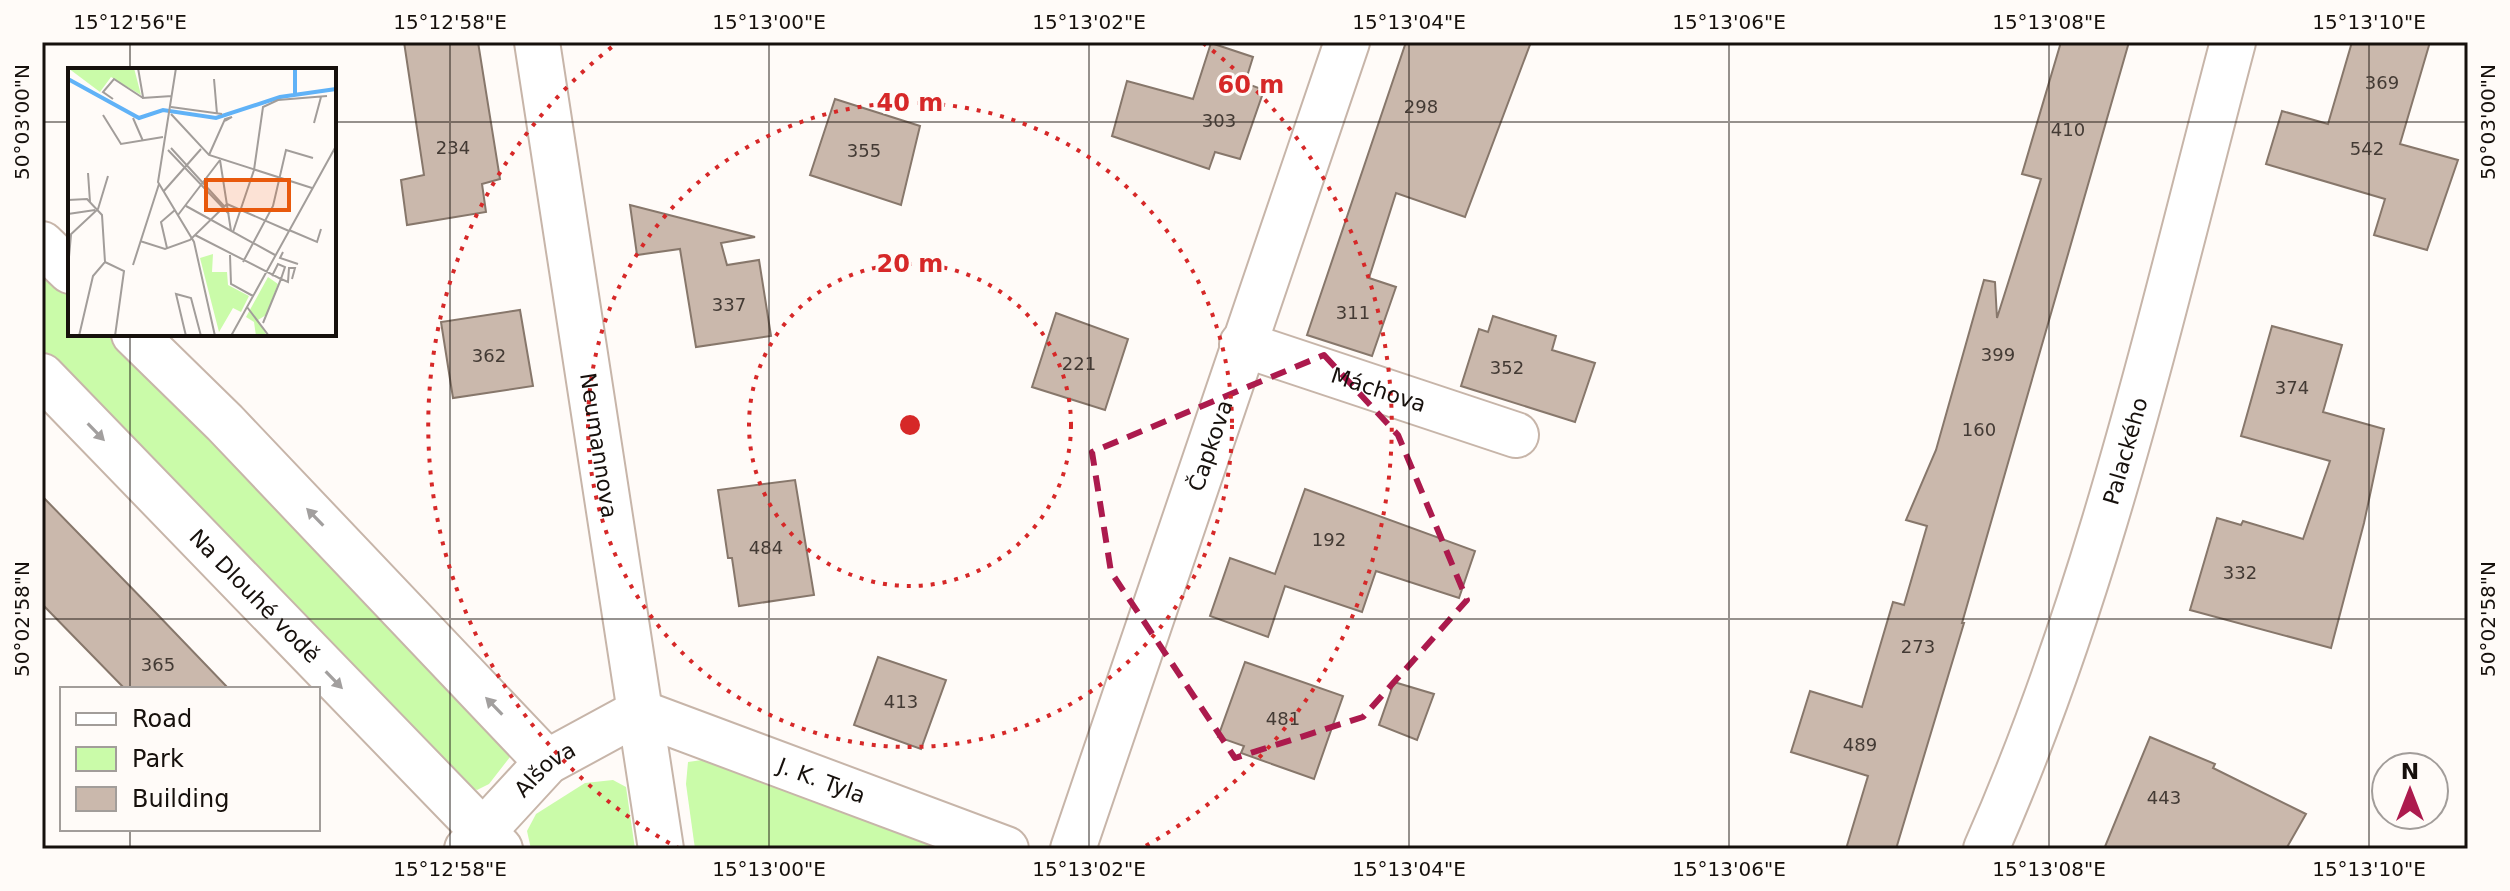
<svg xmlns="http://www.w3.org/2000/svg" width="2510" height="891" viewBox="0 0 2510 891" font-family="'DejaVu Sans',sans-serif">
  <style>
    .green { fill: #cafba9 }
    .building { fill: #cab8ac; stroke: #87776b; stroke-width: 2 }
    .lines { fill: none; stroke-linecap: round; stroke-linejoin: round }
    .minor-casing { stroke: #c7b5a9; stroke-width: 48 }
    .minor { stroke: #fff; stroke-width: 44 }
    .oneway { fill: #a29f9e }
    .marked { fill: none; stroke: #ac1a4d; stroke-width: 6; stroke-dasharray: 16 10; stroke-linejoin: round }
    .ticks { fill: none; stroke: #16100c; stroke-width: 2; stroke-opacity: 0.45 }
    .ring { fill: none; stroke: #d62828; stroke-width: 4; stroke-dasharray: 4 8 }
    .labels { text-anchor: middle; dominant-baseline: central; stroke-width: 6; stroke-linejoin: round; paint-order: stroke }
    .number-label { font-size: 18px; fill: #433a34 }
    .street-label { font-size: 22px; fill: #16100c; stroke: #fffbf8 }
    .inset-river { fill: none; stroke: #60b2f7; stroke-width: 4 }
    .inset-road { fill: none; stroke: #a29d9a; stroke-width: 2 }
    .view { fill: #e8590c; fill-opacity: 0.15; stroke: #e8590c; stroke-width: 4 }
    .inset-edge { fill: none; stroke: #16100c; stroke-width: 4 }
    .centre { fill: #d62828; stroke: #fffbf8; stroke-width: 4 }
    .ring-label { font-size: 24px; text-anchor: middle; font-weight: bold; fill: #d62828; stroke: #fffbf8; stroke-width: 6; stroke-linejoin: round; paint-order: stroke }
    .neatline { fill: none; stroke: #16100c; stroke-width: 3 }
    .ticks-label { font-size: 20px; text-anchor: middle; fill: #16100c }
  </style>
  <rect width="100%" height="100%" fill="#fffbf8"/>
  <!-- green -->
  <g class="green">
    <path d="M42,261l28,28v45h45l393,406 2,17 -21,27 -12,6 -14,-6 -421,-435z"/>
    <path d="M709,759l254,90h-268l-9,-65 2,-22z"/>
    <path d="M613,780l13,7 9,62h-104l-4,-18 9,-17 49,-31z"/>
  </g>
  <!-- building -->
  <g class="building">
    <path d="M404,42h74l22,137 -18,5 4,28 -79,13 -6,-45 23,-5z"/>
    <path d="M1406,42h125l-66,175 -69,-24 -27,85 27,9 -24,69 -65,-21z"/>
    <path d="M2061,42h68l-167,581h2l-68,226h-50l22,-73 -77,-24 19,-61 52,16 31,-105 11,3 23,-79 -21,-6 30,-70 48,-170 11,2 2,36 44,-139 -19,-5z"/>
    <path d="M2352,42h78l-30,102 58,16 -31,90 -53,-15 11,-36 -119,-35 16,-53 46,13z"/>
    <path d="M1211,43l42,14 -8,26 19,7 -24,69 -25,-7 -6,17 -97,-33 15,-55 66,18z"/>
    <path d="M835,99l85,27 -19,79 -91,-30z"/>
    <path d="M630,205l125,32 -34,6 6,22 32,-5 12,76 -75,11 -16,-98 -43,6z"/>
    <path d="M520,310l13,76 -80,12 -12,-76z"/>
    <path d="M1056,313l72,26 -23,71 -73,-23z"/>
    <path d="M1493,316l63,20 -4,14 43,13 -20,59 -114,-36 18,-57 9,3z"/>
    <path d="M2272,326l70,19 -19,67 61,17 -20,94 -33,125 -141,-38 27,-92 24,7 2,-4 60,18 27,-78 -89,-25z"/>
    <path d="M795,480l19,115 -75,11 -7,-48h-4l-10,-68z"/>
    <path d="M1305,489l170,62 -16,47 -83,-27 -14,41 -77,-26 -17,51 -58,-21 20,-58 45,16z"/>
    <path d="M42,496l114,117 73,76h-104l-83,-85z"/>
    <path d="M878,657l68,23 -25,69 -67,-24z"/>
    <path d="M1245,662l98,34 -29,83 -73,-26 3,-7 -26,-9z"/>
    <path d="M1394,682l40,12 -17,46 -38,-15z"/>
    <path d="M2150,737l65,27 -2,4 93,46 -20,35h-182z"/>
  </g>
  <g class="lines">
    <defs>
      <g id="minor">
        <path id="s1" d="M537,42l124,807"/>
        <path d="M42,244l28,27"/>
        <path d="M134,334l91,89 322,339"/>
        <path id="s2" d="M1242,344l274,91"/>
        <path id="s3" d="M42,376l458,473"/>
        <path id="s4" d="M467,849l80,-87 92,-50 367,137"/>
        <path id="s5" d="M1073,849l274,-807"/>
        <path id="s6" d="M1986,849c114,-258 175,-535 247,-807"/>
      </g>
    </defs>
    <!-- minor casing -->
    <use href="#minor" class="minor-casing"/>
    <!-- minor -->
    <use href="#minor" class="minor"/>
  </g>
  <!-- one-way arrows -->
  <defs><path id="oneway-solid" d="M-6-.8H1V-3.2L6.5 0L1 3.2V.8H-6Z" transform="scale(2)"/></defs>
  <g class="oneway">
    <use href="#oneway-solid" transform="translate(96 432) rotate(46)"/>
    <use href="#oneway-solid" transform="translate(315 517) rotate(-134)"/>
    <use href="#oneway-solid" transform="translate(334 680) rotate(46)"/>
    <use href="#oneway-solid" transform="translate(494 706) rotate(-134)"/>
  </g>
  <!-- marked area -->
  <path class="marked" d="M1324,355l74,80 69,165 -104,117 -128,41 -124,-186 -19,-120z"/>
  <!-- ticks -->
  <path class="ticks" d="M130,42v28M450,42v807M769,42v807M1089,42v807M1409,42v807M1729,42v807M2049,42v807M2369,42v807M42,122h28M334,122h2134M130,334v355M42,619h2426M130,829v20"/>
  <!-- distance rings -->
  <g class="ring">
    <circle cx="910" cy="425" r="161"/>
    <circle cx="910" cy="425" r="322"/>
    <path d="M680 849A482 482 0 0 1 617 43M1203 43A482 482 0 0 1 1140 849"/>
  </g>
  <g class="labels">
    <!-- number labels -->
    <g class="number-label">
      <text x="2382" y="82">369</text>
      <text x="1421" y="106">298</text>
      <text x="1219" y="120">303</text>
      <text x="2068" y="129">410</text>
      <text x="453" y="147">234</text>
      <text x="2367" y="148">542</text>
      <text x="864" y="150">355</text>
      <text x="729" y="304">337</text>
      <text x="1353" y="312">311</text>
      <text x="1998" y="354">399</text>
      <text x="489" y="355">362</text>
      <text x="1079" y="363">221</text>
      <text x="1507" y="367">352</text>
      <text x="2292" y="387">374</text>
      <text x="1979" y="429">160</text>
      <text x="1329" y="539">192</text>
      <text x="766" y="547">484</text>
      <text x="2240" y="572">332</text>
      <text x="1918" y="646">273</text>
      <text x="158" y="664">365</text>
      <text x="901" y="701">413</text>
      <text x="1283" y="718">481</text>
      <text x="1860" y="744">489</text>
      <text x="2164" y="797">443</text>
    </g>
    <!-- street labels -->
    <g class="street-label">
      <text stroke="none"><textPath href="#s2" startOffset="144">Máchova</textPath></text>
      <text stroke="none"><textPath href="#s5" startOffset="426">Čapkova</textPath></text>
      <text stroke="none"><textPath href="#s1" startOffset="408">Neumannova</textPath></text>
      <text stroke="none"><textPath href="#s6" startOffset="422">Palackého</textPath></text>
      <text stroke="none"><textPath href="#s3" startOffset="306">Na Dlouhé vodě</textPath></text>
      <text stroke="none"><textPath href="#s4" startOffset="112">Alšova</textPath></text>
      <text stroke="none"><textPath href="#s4" startOffset="418">J. K. Tyla</textPath></text>
    </g>
  </g>
  <!-- overview -->
  <g transform="translate(68 68)">
    <rect width="268" height="268" fill="#fffbf8"/>
    <path d="M0,0h66l7,27 -30,-18 -11,15zM145,186l-1,18h15l1,13 21,11 -8,16 -8,-4 -14,24 -19,-74zM200,209l10,7 -12,31 -8,5 9,16h-11l-2,-14 -8,-5z" fill="#cafba9"/>
    <path class="inset-river" d="M0,11l71,39 24,-8 53,8 64,-21 56,-8M227,26v-26"/>
    <path class="inset-road" d="M70,0l5,29M108,0l-18,114 36,60 21,94M146,11l3,35M74,30l30,-2M45,31l-10,-7 11,-13 29,19M103,39l51,7M103,46l38,41 103,33M35,47l18,29 42,-7M65,50l10,23M246,55l7,-26M103,80l53,58M100,82l61,64M141,87l16,-36 7,-2 -7,4M152,92l11,71M20,105l2,29M95,124l38,-43M0,132l19,-1 15,16 3,47 -12,14 -14,60M118,138l89,49M0,146l27,-4M110,147l42,-55M221,162l28,12 4,-13M165,164l21,-62 9,-63 15,-7 49,-4M127,167l86,44 -18,44M0,169l30,-28 10,-33M72,173l25,8 25,-9 37,-36 62,27M99,180l-6,-26 14,-12M215,184l-3,6 18,6M162,187l1,29 22,12M37,194l19,9 -9,65M175,194l30,-56 13,-56 27,8M65,197l26,-81M0,200l3,-33M204,208l6,-12 7,3 -4,12 7,3 1,-14h6l-3,11M179,239l22,29M118,268l-10,-42 15,4 10,38M163,268l105,-190"/>
    <path class="view" d="M138,112h83v30h-83z"/>
    <rect width="268" height="268" class="inset-edge"/>
  </g>
  <circle cx="910" cy="425" r="12" class="centre"/>
  <g class="ring-label">
    <text x="1251" y="93">60 m</text>
    <text x="910" y="111">40 m</text>
    <text x="910" y="272">20 m</text>
  </g>
  <!-- border -->
  <rect width="2510" height="891" fill="none" stroke="#fffbf8" stroke-width="88"/>
  <!-- legend -->
  <rect x="60" y="687" width="260" height="144" fill="#fffbf8" stroke="#a29d9a" stroke-width="2"/>
  <rect x="76" y="713" width="40" height="12" fill="#ffffff" stroke="#a29d9a" stroke-width="2"/>
  <text x="132" y="727" font-size="24" fill="#16100c">Road</text>
  <rect x="76" y="747" width="40" height="24" fill="#cafba9" stroke="#a29d9a" stroke-width="2"/>
  <text x="132" y="767" font-size="24" fill="#16100c">Park</text>
  <rect x="76" y="787" width="40" height="24" fill="#cab8ac" stroke="#a29d9a" stroke-width="2"/>
  <text x="132" y="807" font-size="24" fill="#16100c">Building</text>
  <!-- north arrow -->
  <g transform="translate(2410 791)"><circle r="38" fill="#fffbf8" stroke="#a29d9a" stroke-width="2"/>
  <path d="M0-6L14 30L0 20L-14 30Z" fill="#ac1a4d"/>
  <text y="-12" font-size="22" font-weight="bold" text-anchor="middle" fill="#16100c">N</text>
  </g>
  <rect x="44" y="44" width="2422" height="803" class="neatline"/>
  <g class="ticks-label">
    <text x="130" y="29">15°12'56"E</text>
    <text x="450" y="29">15°12'58"E</text>
    <text x="769" y="29">15°13'00"E</text>
    <text x="1089" y="29">15°13'02"E</text>
    <text x="1409" y="29">15°13'04"E</text>
    <text x="1729" y="29">15°13'06"E</text>
    <text x="2049" y="29">15°13'08"E</text>
    <text x="2369" y="29">15°13'10"E</text>
    <text transform="translate(22 122) rotate(-90)" y="7">50°03'00"N</text>
    <text transform="translate(2488 122) rotate(-90)" y="7">50°03'00"N</text>
    <text transform="translate(22 619) rotate(-90)" y="7">50°02'58"N</text>
    <text transform="translate(2488 619) rotate(-90)" y="7">50°02'58"N</text>
    <text x="450" y="876">15°12'58"E</text>
    <text x="769" y="876">15°13'00"E</text>
    <text x="1089" y="876">15°13'02"E</text>
    <text x="1409" y="876">15°13'04"E</text>
    <text x="1729" y="876">15°13'06"E</text>
    <text x="2049" y="876">15°13'08"E</text>
    <text x="2369" y="876">15°13'10"E</text>
  </g>
</svg>
